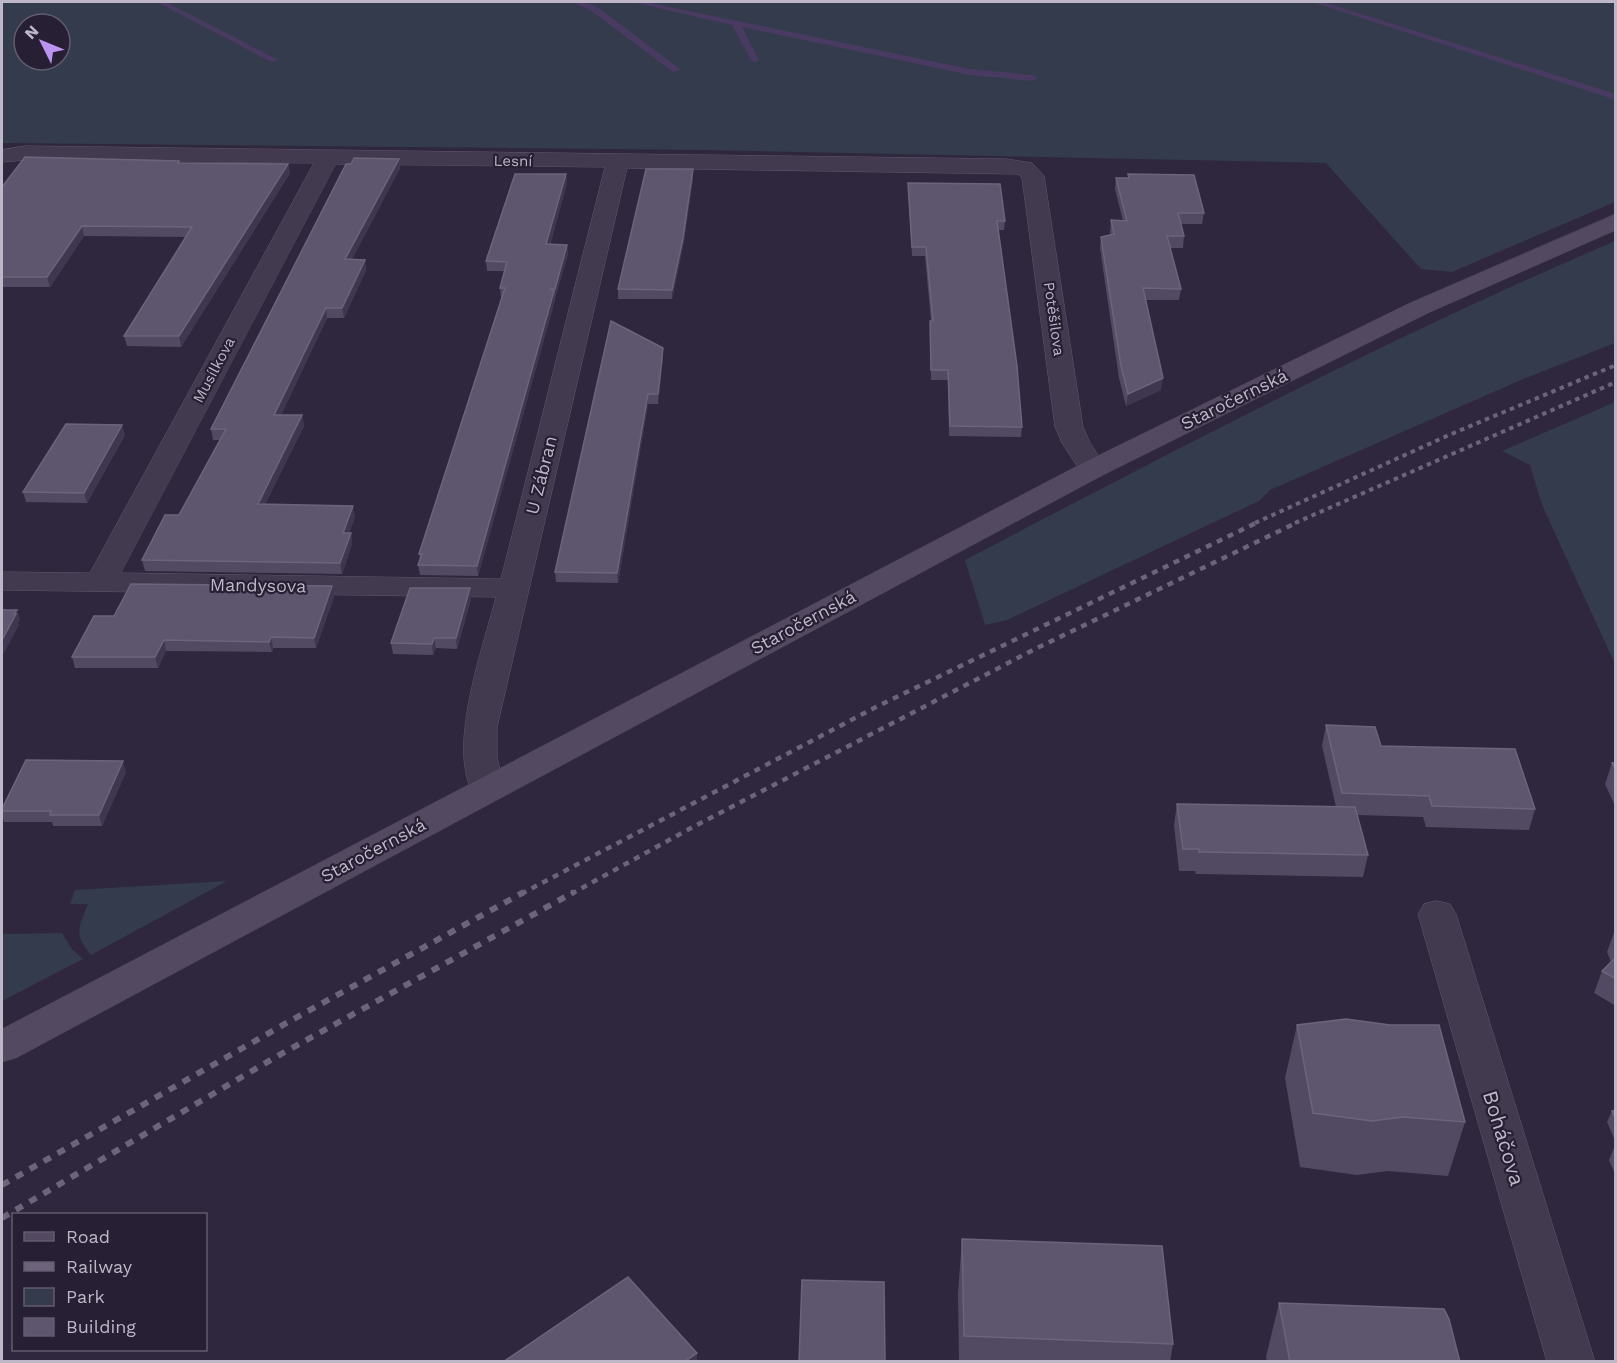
<svg xmlns="http://www.w3.org/2000/svg" width="1617" height="1363" viewBox="0 0 1617 1363" font-family="'Work Sans',sans-serif">
  <style>
    .green { fill: #343b4c; fill-rule: evenodd }
    .lines { fill: none; stroke-linecap: round; stroke-linejoin: round }
    .stream { fill: #493a61; fill-rule: evenodd }
    .minor-casing { stroke: #60586b; stroke-width: 1 }
    .secondary-casing { stroke: #4b4457; stroke-width: 1 }
    .minor { fill: #423a4e; fill-rule: evenodd }
    .secondary { fill: #534960; fill-rule: evenodd }
    .rail-far2 { stroke: #6d647b; stroke-width: 4; stroke-dasharray: 4.5 4.5; stroke-linecap: butt }
    .rail-far1 { stroke: #6d647b; stroke-width: 4.5; stroke-dasharray: 6 6; stroke-linecap: butt }
    .rail { stroke: #6d647b; stroke-width: 6; stroke-dasharray: 8 8; stroke-linecap: butt }
    .wall { fill: #524963 }
    .shaded-wall { fill: #3f374f }
    .building { fill: #5e556e; stroke: #6d647c; stroke-width: 1.5 }
    .labels { text-anchor: middle; dominant-baseline: central; stroke-width: 4.5; stroke-linejoin: round; paint-order: stroke }
    .far-street-label { font-size: 15px; fill: #beb7c8; stroke: #271f33 }
    .street-label { font-size: 18px; fill: #beb7c8; stroke: #271f33 }
    .near-street-label { font-size: 21px; fill: #beb7c8; stroke: #271f33 }
  </style>
  <rect width="100%" height="100%" fill="#2f273d"/>
  <!-- green -->
  <g class="green">
    <path d="M2,2h1613v200l-163,70 -31,-3 -95,-106 -623,-13 -701,-7zM24,24h36v36h-36z"/>
    <path d="M1615,241v102l-94,37 -251,110 -11,11 -252,119 -22,5 -20,-65c213,-112 428,-224 650,-319z"/>
    <path d="M1615,402v262l-73,-159 -12,-40 -28,-14z"/>
    <path d="M227,881l-136,74c-18,-22 -12,-27 -3,-51h-18l5,-14z"/>
    <path d="M62,933l10,16 11,10 -81,42v-67z"/>
  </g>
  <g class="lines">
    <!-- stream -->
    <g class="stream">
      <path d="M157,2h9l112,58 -7,2z"/>
      <path d="M572,2h11l13,4 85,64 -8,2 -83,-62z"/>
      <path d="M632,2h14l324,67 63,6 5,3 -5,3 -63,-6 -228,-48 17,33 -4,3 -4,-3 -19,-35z"/>
      <path d="M1312,2h11l293,92v6z"/>
    </g>
    <defs>
      <g id="minor">
        <path d="M26,146l980,13 26,4 12,13 39,251 7,16 17,26 -4,6 -10,3 -10,-3 -21,-32 -7,-16 -33,-249 -4,-4 -391,-6 -130,559v31l8,31 -6,8 -12,4 -12,-4c-30,-47 8,-148 21,-200l-494,-7v-18l88,1 224,-410 -288,-3 -24,2v-12zM336,164l269,3 -104,412 -380,-6z"/>
        <path d="M1437,901l13,3 6,10 139,448h-48l-129,-448 6,-10z"/>
      </g>
      <path id="secondary" d="M1616,214v16l-188,83 -325,162 -1087,583 -14,4v-33l1081,-566 327,-160z"/>
    </defs>
    <!-- minor casing -->
    <use href="#minor" class="minor-casing"/>
    <!-- secondary casing -->
    <use href="#secondary" class="secondary-casing"/>
    <!-- minor -->
    <use href="#minor" class="minor"/>
    <!-- secondary -->
    <use href="#secondary" class="secondary"/>
    <!-- rail-far2 -->
    <g class="rail-far2">
      <path d="M1255,523l194,-88 167,-70"/>
      <path d="M1295,523l321,-141"/>
    </g>
    <!-- rail-far1 -->
    <g class="rail-far1">
      <path d="M521,894l355,-187 382,-185"/>
      <path d="M571,894l120,-66 344,-179 263,-127"/>
    </g>
    <!-- rail -->
    <g class="rail">
      <path d="M2,1185l288,-164 234,-129"/>
      <path d="M2,1218l272,-160 300,-166"/>
    </g>
  </g>
  <!-- wall -->
  <g class="wall">
    <path d="M399,159l1,9 -48,91 13,1 1,10 -22,48h-17l-46,97h21l2,11 -39,78 90,13 -6,16h2l1,11 -10,30 -197,-3 -3,-11 37,-45 41,-75h-7l-2,-11z"/>
    <path d="M180,163l108,1 2,9 -109,174 -54,-1 -3,-10 62,-99 -102,-1 -34,51h-48v-100z"/>
    <path d="M566,174l1,9 -17,62h17l1,9 -13,44v2l-77,276 -58,-1 -2,-10 2,-5 -1,-6 83,-257h-1l-1,-9 5,-17h-18l-1,-10z"/>
    <path d="M1128,174l76,39 -2,11h-21l3,12 -1,12h-13l11,41 -2,11h-33l15,90 -35,16 -7,-28 -19,-130 1,-11 10,-2 -1,-3 1,-12 12,1 -8,-32 1,-11h12z"/>
    <path d="M693,178l-10,69 -11,52h-54v-10z"/>
    <path d="M908,183l97,38 -1,9h-6l24,197 -1,10 -72,-1 -1,-56h-17l-1,-50v-9h1l-6,-65h-13z"/>
    <path d="M663,348v10l-5,46h-10l-30,179 -62,-1 -1,-10z"/>
    <path d="M125,435l-38,68 -61,-1 -3,-10z"/>
    <path d="M470,588l1,11 -14,50 -21,-1 -3,7 -40,-1 -2,-11z"/>
    <path d="M334,597l-18,51h-43l-1,4 -106,-1 -8,17h-83l-3,-11 42,-41z"/>
    <path d="M1326,725l55,21 154,63 -6,21 -103,-3 -3,-10 -66,-2 11,40 -5,22 -167,-3 -1,-3h-16l-5,-46 3,-21 159,3 -14,-61z"/>
    <path d="M1612,763h4v45l-11,-24z"/>
    <path d="M126,772l-24,54h-49l-1,-4h-48l-2,-8v-5z"/>
    <path d="M1616,930v76l-22,-13 8,-22 9,-9 -4,-10 8,-22z"/>
    <path d="M1297,1025l168,97 -17,54 -60,-5 -31,4 -57,-8 -15,-89z"/>
    <path d="M1616,1110v33l-9,-21 5,-11z"/>
    <path d="M1614,1148h2v28l-7,-16z"/>
    <path d="M962,1239l211,105 -3,18h-211l-1,-69z"/>
    <path d="M1279,1303l181,59h-193l-1,-5z"/>
  </g>
  <!-- shaded-wall -->
  <g class="shaded-wall">
    <path d="M399,159l1,9 -53,101 -2,-10z"/>
    <path d="M288,164l2,9 -109,174 -2,-11z"/>
    <path d="M693,169v9l-10,69 -11,52v-9z"/>
    <path d="M566,174l1,9 -20,71 -1,-10z"/>
    <path d="M82,226l2,10 -34,51 -3,-10z"/>
    <path d="M567,245l1,9 -13,44v-9z"/>
    <path d="M365,260l1,10 -22,48 -2,-10z"/>
    <path d="M554,291l1,9 -77,276 -1,-10z"/>
    <path d="M326,308l1,10 -51,108 -2,-11z"/>
    <path d="M663,348v10l-5,46v-10z"/>
    <path d="M1163,378l-2,12 -35,16 2,-12z"/>
    <path d="M648,394v10l-30,179 -1,-10z"/>
    <path d="M302,415l2,11 -44,89 -2,-11z"/>
    <path d="M122,425l3,10 -38,68 -3,-10z"/>
    <path d="M353,506l2,11 -10,27 -2,-11z"/>
    <path d="M351,533l1,11 -10,30 -2,-11z"/>
    <path d="M332,586l2,11 -18,51 -2,-10z"/>
    <path d="M470,588l1,11 -14,50 -1,-11z"/>
    <path d="M17,610l3,10 -2,3 1,2 -17,32v-17z"/>
    <path d="M271,637l2,11 -1,4 -3,-10z"/>
    <path d="M434,638l2,10 -3,7 -1,-11z"/>
    <path d="M164,640l2,11 -8,17 -3,-11z"/>
    <path d="M123,761l3,11 -24,54 -3,-11z"/>
    <path d="M697,1353v9h-13z"/>
  </g>
  <!-- building -->
  <g class="building">
    <path d="M25,157l154,4 -1,2 110,1 -109,172h-55l68,-109 -110,-1 -35,51h-45v-90z"/>
    <path d="M354,158l45,1 -54,100 20,1 -23,48h-16l-52,107h28l-44,89 95,2 -10,27h8l-11,30 -198,-3 23,-45h14l47,-86h-15l135,-265h5z"/>
    <path d="M646,169h47l-10,69 -11,52 -54,-1z"/>
    <path d="M515,174h51l-20,70 21,1 -12,44h-5l4,2 -77,275 -59,-1 4,-11h-3l86,-266h-5l7,-26 -21,-1z"/>
    <path d="M1128,174l66,1 10,38h-26l6,23h-17l14,53 -38,-1 20,90 -35,16 -7,-28 -20,-129 13,-3 -3,-14 16,1 -11,-43h13z"/>
    <path d="M908,183l92,1 5,37h-8l20,145 5,61 -72,-1 -2,-56h-17l-1,-49h3l-7,-74h-14z"/>
    <path d="M611,321l52,27 -5,46h-10l-31,179 -62,-1z"/>
    <path d="M66,424l56,1 -38,68 -61,-1z"/>
    <path d="M131,584l201,2 -18,52 -43,-1 -2,5 -105,-2 -9,17h-83l22,-41h20z"/>
    <path d="M410,588h60l-14,50h-22l-2,6 -41,-1z"/>
    <path d="M2,610h15l-3,4h2l-14,26z"/>
    <path d="M1326,725l49,2 6,19 134,3 20,60 -103,-3 -3,-10 -87,-3z"/>
    <path d="M26,760l97,1 -24,54h-49l1,-4h-49v-2z"/>
    <path d="M1612,763h4v7z"/>
    <path d="M1177,804l178,3 13,48 -169,-3v-3h-16z"/>
    <path d="M1616,957v22l-14,-8z"/>
    <path d="M1346,1019l44,6h49l26,97 -62,-5 -31,4 -59,-8 -16,-88z"/>
    <path d="M1616,1110v10l-4,-9z"/>
    <path d="M962,1239l200,7 11,98 -209,-8z"/>
    <path d="M628,1277l69,76 -13,9h-181z"/>
    <path d="M802,1280l82,2 1,80h-86z"/>
    <path d="M1279,1303l165,6 5,10 11,43h-170z"/>
  </g>
  <g class="labels">
    <!-- far-street labels -->
    <g class="far-street-label">
      <text transform="translate(513 161) rotate(1)">Lesní</text>
      <text transform="translate(1054 319) rotate(82)">Potěšilova</text>
      <text transform="translate(214 370) rotate(-62)">Musílkova</text>
    </g>
    <!-- street labels -->
    <g class="street-label">
      <text transform="translate(1234 399) rotate(-26)">Staročernská</text>
      <text transform="translate(541 475) rotate(-76)">U Zábran</text>
      <text transform="translate(258 585) rotate(1)">Mandysova</text>
      <text transform="translate(803 622) rotate(-28)">Staročernská</text>
      <text transform="translate(373 850) rotate(-28)">Staročernská</text>
    </g>
    <!-- near-street labels -->
    <g class="near-street-label">
      <text transform="translate(1504 1138) rotate(73)">Boháčova</text>
    </g>
  </g>
  <!-- border -->
  <rect width="1617" height="1363" fill="none" stroke="#beb7c8" stroke-width="6"/>
  <!-- legend -->
  <rect x="12" y="1213" width="195" height="138" fill="#271f33" stroke="#635c6f" stroke-width="1.5"/>
  <rect x="24" y="1232" width="30" height="9" fill="#534960" stroke="#635c6f" stroke-width="1.5"/>
  <text x="66" y="1243" font-size="18" fill="#beb7c8">Road</text>
  <rect x="24" y="1262" width="30" height="9" fill="#6d647b" stroke="#635c6f" stroke-width="1.5"/>
  <text x="66" y="1273" font-size="18" fill="#beb7c8">Railway</text>
  <rect x="24" y="1288" width="30" height="18" fill="#343b4c" stroke="#635c6f" stroke-width="1.5"/>
  <text x="66" y="1303" font-size="18" fill="#beb7c8">Park</text>
  <rect x="24" y="1318" width="30" height="18" fill="#5e556e" stroke="#635c6f" stroke-width="1.5"/>
  <text x="66" y="1333" font-size="18" fill="#beb7c8">Building</text>
  <!-- north arrow -->
  <g transform="translate(42 42) rotate(313)"><circle r="28" fill="#271f33" stroke="#635c6f" stroke-width="1.5"/>
  <path d="M0-4.5L10 22L0 15L-10 22Z" fill="#ba94f0"/>
  <text y="-9" font-size="16" font-weight="bold" text-anchor="middle" fill="#beb7c8">N</text>
  </g>
</svg>
